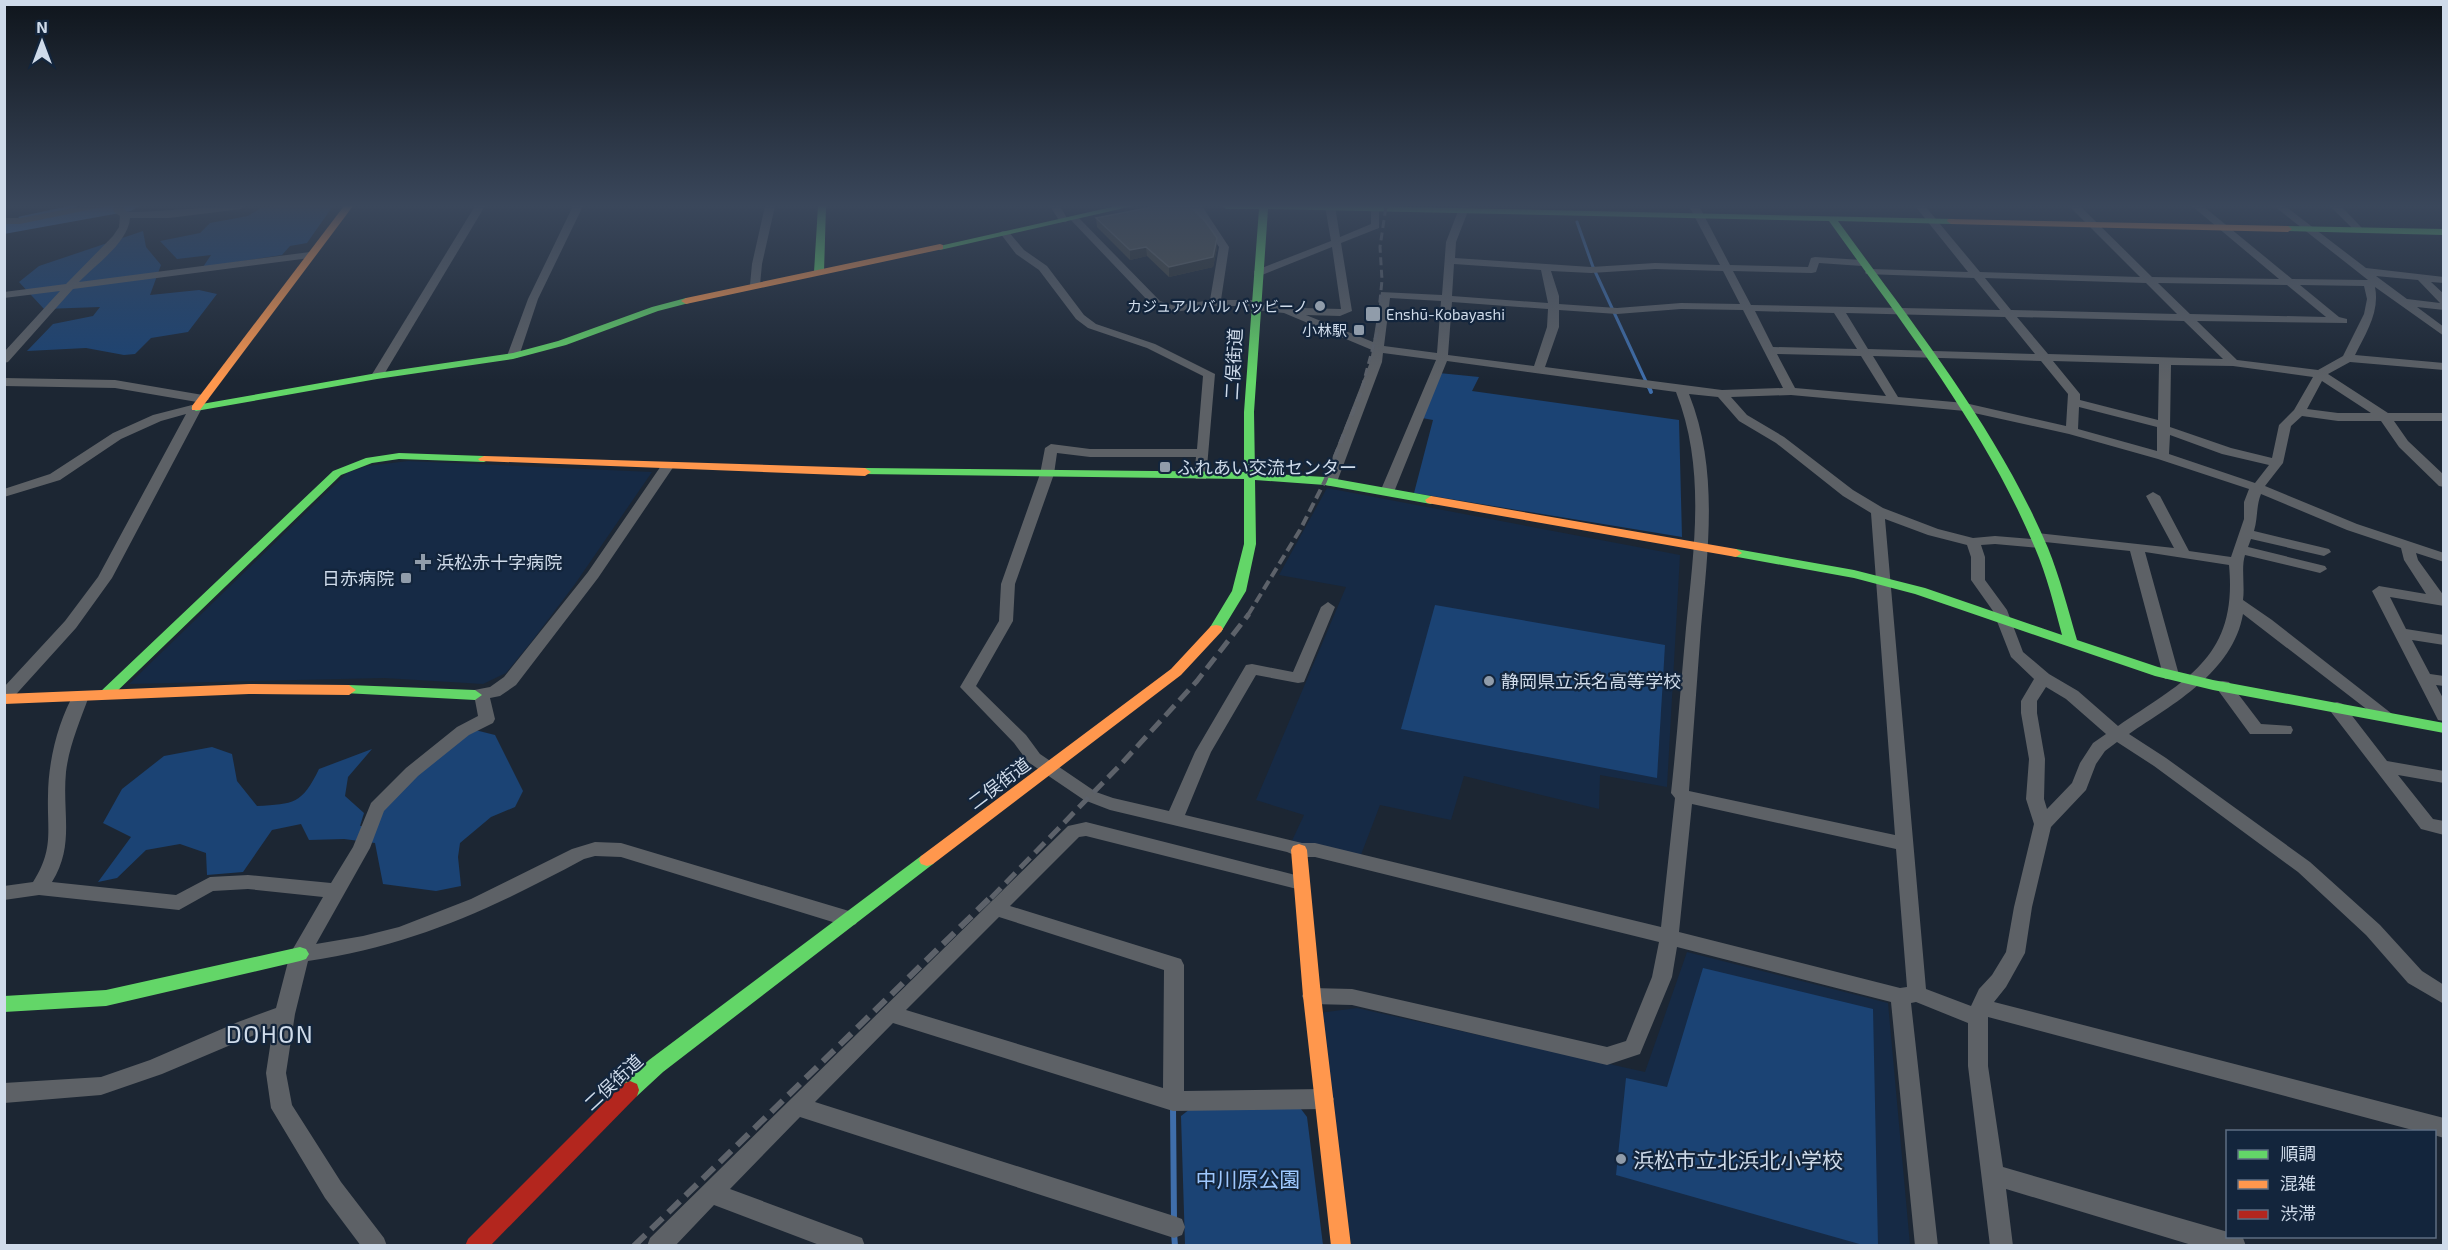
<svg xmlns="http://www.w3.org/2000/svg" width="2448" height="1250" viewBox="0 0 2448 1250" font-family="'Exo 2','Noto Sans JP',sans-serif">
  <style>
    .built { fill: #162a45 }
    .green { fill: #1b4374 }
    .lines { fill: none; stroke-linecap: round; stroke-linejoin: round }
    .stream-far2 { stroke: #3f6eab; stroke-width: 3 }
    .stream-far1 { stroke: #3f6eab; stroke-width: 4 }
    .stream { stroke: #3f6eab; stroke-width: 6 }
    .river { fill: #3f6eab; fill-rule: evenodd }
    .street { fill: #5d6166; fill-rule: evenodd }
    .fast { fill: #63d668; fill-rule: evenodd }
    .slow { fill: #ff974d; fill-rule: evenodd }
    .jam { fill: #b3261e; fill-rule: evenodd }
    .rail-far3 { stroke: #5d626a; stroke-width: 3; stroke-dasharray: 8 4.5; stroke-linecap: butt }
    .rail-far2 { stroke: #5d626a; stroke-width: 4; stroke-dasharray: 10 5; stroke-linecap: butt }
    .rail-far1 { stroke: #5d626a; stroke-width: 5; stroke-dasharray: 14 7; stroke-linecap: butt }
    .rail { stroke: #5d626a; stroke-width: 6; stroke-dasharray: 16 8; stroke-linecap: butt }
    .wall { fill: #474842 }
    .shaded-wall { fill: #303434 }
    .building { fill: #565854; stroke: #696c6b; stroke-width: 1.5 }
    .poi-dot { fill: #909caa; stroke: #13253c; stroke-width: 2 }
    .labels { text-anchor: middle; dominant-baseline: central; stroke-width: 4.5; stroke-linejoin: round; paint-order: stroke }
    .far-poi-label { font-size: 15px; fill: #cfdbea; stroke: #13253c; text-anchor: end }
    .street-label { font-size: 18px; fill: #cfdbea; stroke: #13253c }
    .poi-label { font-size: 18px; fill: #cfdbea; stroke: #13253c; text-anchor: start }
    .near-poi-label { font-size: 21px; fill: #cfdbea; stroke: #13253c; text-anchor: start }
    .near-park-label { font-size: 21px; fill: #9ec7fd; stroke: #13253c }
    .near-neighbourhood-label { font-size: 24px; letter-spacing: 1.5px; fill: #cfdbea; stroke: #13253c }
  </style>
  <rect width="100%" height="100%" fill="#1c2633"/>
  <!-- built -->
  <g class="built">
    <path d="M408,461l244,11 -77,112 -43,57 -26,32 -23,11 -99,-6 -255,6 218,-211 20,-7z"/>
    <path d="M1327,488l353,67 -13,232 -67,-12 -1,34 -135,-33 -13,44 -71,-15 -21,55 -69,-15 14,-30 -48,-15 90,-213 -67,-12z"/>
    <path d="M1687,952l201,51 22,242h-559l-32,-232 38,-5 288,64z"/>
  </g>
  <!-- green -->
  <g class="green">
    <path d="M278,206h55l-26,37 -17,3 -8,9 -79,12 8,-12 -34,4 -17,-18 40,-8 10,-10 38,-7 13,-8z"/>
    <path d="M143,231l3,16 15,18 -11,30 49,-5 18,4 -29,38 -37,6 -16,16 -11,1 -38,-7 -59,3 26,-27 40,-8 7,-9 -56,2 -25,-27 20,-16z"/>
    <path d="M1439,373l40,4 -7,14 207,29 3,117 -268,-44 19,-73 -11,-2z"/>
    <path d="M1435,605l230,40 -8,133 -256,-49z"/>
    <path d="M471,729l24,6 28,56 -8,16 -24,10 -31,26 -2,14 3,29 -25,5 -53,-7 -8,-41 -31,-4 -35,1 -8,-16 -29,6 -29,42 -36,3 -1,-22 -26,-9 -34,6 -29,28 -19,4 33,-45 -28,-14 19,-34 42,-33 48,-9 20,7 5,27 20,25c37,-2 45,-2 62,-37l53,-20 -24,28 -3,19 19,17 -4,13h11l25,-43z"/>
    <path d="M1703,968l170,41 5,236h-15l-247,-70 10,-97 41,9z"/>
    <path d="M1190,1109h111l6,8 16,128h-138l-4,-129z"/>
  </g>
  <g class="lines">
    <!-- stream-far2 -->
    <g class="stream-far2">
      <path d="M20,218l56,-12"/>
      <path d="M1577,222l16,45 56,121"/>
    </g>
    <!-- stream-far1 -->
    <path class="stream-far1" d="M1649,387l2,5"/>
    <!-- stream -->
    <g class="stream">
      <path d="M1173,1107l1,114"/>
      <path d="M1174,1233l1,13"/>
    </g>
    <!-- river -->
    <path class="river" d="M103,206h36l-8,5 -127,23v-10z"/>
    <!-- street -->
    <g class="street">
      <path d="M85,206h22l-87,18h-16v-6h16z"/>
      <path d="M113,206h10l4,6c40,0 79,-6 119,-6l-5,3 -72,9h-39c-2,25 -34,46 -51,64l231,-30 5,3 -5,3 -237,31 -65,73 -4,1v-11l56,-61 -56,7v-6l62,-8 47,-48 6,-9 1,-11 -6,-4z"/>
      <path d="M475,206h10l-102,170 -2,2h-8l-2,-2z"/>
      <path d="M573,206h10l-45,93 -19,57 -2,2h-8l-2,-2 21,-57z"/>
      <path d="M765,206h10l-13,58 -2,21 -5,3 -5,-3 2,-21z"/>
      <path d="M1050,206h10l8,14 -2,2h-6z"/>
      <path d="M1192,206h10l27,41 -8,53h34l4,1 1,3 26,3 10,3 5,-2 40,1 -9,-62 -70,28h-8v-4l77,-30 -6,-35h10l5,31 31,-13v-15l8,-2v21l-38,15 11,68 -12,5 -34,-1 67,27 8,-50 61,3 4,-53 14,-36h10l-14,36 -1,16 136,9 64,-4 65,2 -31,-59h10l31,59 78,2 3,-9 4,-1 47,3 5,3 -5,3 -43,-3 -3,9 -4,1 -79,-2 18,34 249,5 -26,-32 -108,-4 -1,-2 5,-3 98,3 -53,-66h10l55,66 160,5 -71,-71h11l72,71 127,2 -87,-73h11l89,73 76,1 -94,-74h11l81,62 78,9v6l-13,-1 13,12v16l-27,-3 27,20v9l-69,-49c5,25 -9,46 -20,68l89,8v7l-94,-8 -22,12 60,39h56v8h-50l14,20 36,34v12l-5,-1 -40,-39 -18,-26h-43l-36,-5 -11,10 -8,37 -18,23 92,38 87,29v9l-28,-9 2,7 26,36v10l-54,-9 16,32 38,6v10l-32,-5 18,34 14,2v10l-8,-1 8,15v21l-6,-1 -2,-4 -64,-125 7,-5 47,8 -22,-34 -3,-12 -54,-18 -86,-36c-5,12 -3,24 -7,37l75,18 2,3 -7,4 -73,-17 -3,8 77,19 2,3 -7,4 -75,-18c-4,12 0,31 -2,45l29,20 124,97 -2,4h-12l-139,-107c-10,58 -70,90 -114,120l37,24 144,104 70,63 42,46 22,14v19l-36,-21 -42,-48 -68,-63 -144,-106 -37,-24 -12,9 -9,13 -10,26 -35,37 -19,80 -7,46 -19,34 -12,15 450,116v20l-10,-3v-3h-14l-432,-115v49l15,101 225,65v4l15,2 3,8h-51l-189,-57 7,57h-23l-22,-180v-43l-52,-21 -5,1 27,243h-23l-24,-244 -214,-55 -5,30 -32,77 -33,11 -255,-60 -40,-1 -7,-2 -3,-6 3,-6 7,-2 40,1 255,58 19,-6 26,-64 7,-35 -344,-85h-16l-12,-5 -177,-42 -26,-10 -56,-38 -14,-19 -54,-56 39,-66 2,-37 39,-110 5,-26 6,-4 39,5h107l6,-73 -56,-28 -59,-20 -12,-9 -37,-49 -23,-16 -16,-21 2,-2h6l16,19 23,16 37,49 12,9 59,20 60,30 -9,105h-10l-2,-3 2,-19h-106l-33,-4 -3,21 -39,110 -2,37 -37,65 50,49 14,19 56,38 17,6 56,13 26,-59 51,-87 6,-1 41,8 28,-65 7,-5 7,5 -31,75 -6,1 -42,-8 -45,77 -26,63 117,28h13l346,84 14,-129 -4,-5c6,-55 10,-110 15,-165 8,-80 20,-160 -10,-236l-229,-31 -53,131 -2,3h-10l-2,-3 56,-132 -53,-7 -1,9 -45,120 -7,4 -5,-1 -2,-3 47,-120 2,-12 -88,-37 -28,-3 -5,-4h-36l-41,6 -22,-7 -83,-87 8,-2 83,85 15,5 35,-6 9,-53zM1454,264l87,6 7,33 -96,-7zM1655,269l68,2 17,33 -59,-1 -64,5 -58,-4v-8l-8,-25 40,2zM2376,276l42,4 22,23 -33,-4zM1985,278l161,5 31,31 -166,-4zM2158,283l129,2 39,32 -136,-3zM2300,285l64,1 3,13 -3,15 -21,42 -25,14 -81,-10 -40,-39 150,2v-4l-8,-2zM1390,298l51,3 -4,52 -53,-7zM1452,302l96,7 -1,18 -13,39 -86,-11zM1681,309l62,1 40,78 -61,2 -177,-23 14,-40v-17l58,4zM1755,311l79,2 23,36 -84,-2zM1846,313l159,4 30,37 -167,-5zM2017,317l167,4 39,38 -175,-5zM1777,354l84,2 25,40 -91,-8zM1873,356l168,5 27,33 -2,32 -101,-23 -67,-6zM2053,361l106,3 -1,56 -78,-20v-6zM2171,365l62,1 80,11 -19,33 -15,15 -7,33 -41,-10 -61,-21zM2322,381l49,32h-33l-31,-4zM1689,394l29,3 21,24 37,22 67,53 28,17 24,322 -206,-44c4,-55 8,-109 12,-164 7,-78 18,-158 -12,-233zM1791,395l174,16 104,23 89,25 91,30 -5,13v17l-13,38 -42,-6 -29,-55 -7,-4 -7,4 28,52 -137,-15 -5,1v5l-37,-3 -22,2 -35,-9 -55,-21 -30,-18 -69,-53 -37,-22 -16,-18zM2079,407l78,20v24l-79,-22zM2170,435l52,19 47,11 -14,18 -86,-29zM1885,519l43,16 39,10 4,12v23l22,31 18,46 23,22 -13,22v12l8,46 -3,40 8,25 -20,83 -8,45 -14,23 -13,14 -8,17 -45,-17zM2045,542l85,9 33,124 2,4h12l2,-4 -34,-123 84,13c9,93 -44,115 -111,161l-40,-35 -29,-17 -26,-22 -16,-42 -22,-30v-23l-4,-12 14,-1 44,4 5,-1zM2046,687l20,12 40,35 -13,9 -13,20 -8,20 -25,26 -3,-10 1,-40 -8,-46v-12zM1692,804l204,45 11,138 -7,1 -221,-56z"/>
      <path d="M2330,206h11l21,22v4h-6z"/>
      <path d="M4,378l111,2 88,15 6,4 -6,4 -88,-15 -111,-2z"/>
      <path d="M196,404l6,4 -90,170 -36,50 -66,73 -6,1v-15l61,-66 33,-44 88,-163 -25,7 -40,18 -61,41 -56,17v-8l46,-15 63,-41 40,-18z"/>
      <path d="M668,462l6,4 -76,112 -82,107 -16,11 -10,2 5,21 -2,4 -24,12 -51,41 -34,35 -14,37 -54,96 47,-8 36,-9 72,-28 101,-50 23,-7 26,1 228,68 7,3 2,5 -2,5 -7,3 -228,-70 -26,-1 -11,3c-93,50 -170,86 -276,102l-13,53 -9,59 6,32 49,77 43,56 3,8h-26l-36,-48 -54,-90 -5,-35 7,-46 -111,47 -61,21 -97,8v-20l97,-6 49,-17 88,-38 38,-14 14,-54 33,-57 -75,-8 -35,2 -34,19 -140,-15 -35,5v-14l29,-4c21,-33 14,-51 15,-86 0,-34 10,-75 27,-104h12l2,4c-9,25 -20,50 -23,76 -4,41 9,73 -14,110l124,13 34,-18 38,-2 83,8 22,-36 18,-44 35,-35 51,-41 21,-11 -3,-16 -8,-5 2,-4 21,-4 14,-10 84,-105 75,-109z"/>
      <path d="M2223,681l6,1 32,42 30,2 2,4 -2,4h-41l-35,-48 2,-4z"/>
      <path d="M2337,702l6,2 44,57 57,10v12l-46,-8 35,44 11,2v14l-23,-6 -90,-117 -2,-4 2,-4z"/>
      <path d="M1086,822l221,56 3,5 -3,5 -6,2 -215,-54 -7,1 -69,69 171,53 3,6v126l139,-2 7,3 4,7 -4,7 -7,3 -150,2 -280,-88 -78,79 359,114 8,3 3,8 -3,8 -8,3 -374,-121 -70,72 132,49 3,8h-43l-108,-41 -39,41h-28l3,-8 418,-412zM999,917l165,53 -1,118 -257,-78z"/>
    </g>
    <!-- fast -->
    <g class="fast">
      <path d="M818,206h8l-2,66 -5,3 -5,-3z"/>
      <path d="M1116,206h17l-193,44 -5,-3z"/>
      <path d="M1222,206h141l591,13 1,2 -4,3 -113,-3c76,105 159,207 210,327 12,30 20,61 29,92l81,27 55,13 231,43v10l-231,-43 -58,-14 -240,-82 -61,-16 -122,-22 -2,-3 2,-3 4,-1 118,21 71,18 137,47c-8,-30 -15,-59 -27,-87 -50,-120 -131,-222 -206,-327l-561,-12 -14,203 1,61 70,4 106,19 6,4 -6,4 -106,-19 -70,-5 1,64 -10,47 -25,41 -5,1 -7,-4 23,-38 12,-47v-65l-383,-5 -2,-2 2,-2 4,-2 379,4v-60l15,-203h-33z"/>
      <path d="M2288,226l156,3v6l-159,-4v-4z"/>
      <path d="M686,298l5,3 -2,2 -31,8 -92,34 -53,14 -136,20 -181,32 -5,-3 5,-3 181,-32 136,-20 45,-12 94,-34z"/>
      <path d="M399,453l85,3 6,3 -6,3 -85,-3 -27,4 -31,12 -231,223h-10l-2,-3 2,-3 233,-221 33,-13z"/>
      <path d="M349,685l126,5 7,5 -7,5 -131,-7 -2,-3 2,-3z"/>
      <path d="M927,854l6,2 2,4 -2,4 -270,208 -26,24 -7,3 -7,-3 -2,-6 2,-6 26,-24 272,-204z"/>
      <path d="M300,947l6,2 3,5 -3,5 -6,2 -194,45 -102,6v-16l102,-6z"/>
    </g>
    <!-- slow -->
    <g class="slow">
      <path d="M344,206h9l-153,204h-8v-4z"/>
      <path d="M1948,219l340,7 4,3 -4,3 -337,-8 -4,-3z"/>
      <path d="M940,244l3,1v4l-257,55 -5,-3 5,-3z"/>
      <path d="M484,456l381,12 6,4 -6,4 -385,-15 -2,-2z"/>
      <path d="M1431,496l305,53 6,4 -6,4 -309,-54 -2,-3z"/>
      <path d="M1216,625l5,1 2,3 -2,3 -40,43 -248,189 -6,2 -6,-2 -2,-4 2,-4 250,-187 40,-43z"/>
      <path d="M249,684l100,1 7,5 -7,5 -100,-1 -245,10v-10z"/>
      <path d="M1299,844l6,2 2,4 14,146 30,250h-20l-28,-250 -12,-146 2,-4z"/>
    </g>
    <!-- jam -->
    <path class="jam" d="M630,1081l7,3 2,6 -2,6 -147,150h-25l3,-7 155,-155z"/>
    <!-- rail-far3 -->
    <path class="rail-far3" d="M1362,388l15,-56 5,-52 -2,-33 6,-41"/>
    <!-- rail-far2 -->
    <path class="rail-far2" d="M1248,615l52,-85 25,-49 38,-94"/>
    <!-- rail-far1 -->
    <path class="rail-far1" d="M991,898l132,-136 74,-81 52,-67"/>
    <!-- rail -->
    <path class="rail" d="M634,1246l358,-350"/>
  </g>
  <!-- wall -->
  <path class="wall" d="M1096,218l121,30 -4,19 -44,10 -22,-21 -17,4 -33,-33z"/>
  <!-- shaded-wall -->
  <g class="shaded-wall">
    <path d="M1217,238v10l-4,19 -44,10v-10z"/>
    <path d="M1146,247l1,9 -17,4v-10z"/>
  </g>
  <!-- building -->
  <path class="building" d="M1157,206h33l15,15 12,17 -4,19 -44,10 -23,-20 -16,3 -34,-32z"/>
  <!-- sky -->
  <linearGradient id="sky" x2="0" y2="1"><stop stop-color="#0f151c"/><stop offset="0.54" stop-color="#3a475b"/><stop offset="1" stop-color="#3a475b" stop-opacity="0"/></linearGradient>
  <rect width="2448" height="381" fill="url(#sky)"/>
  <!-- markers -->
  <g class="poi-dot">
    <circle cx="1320" cy="306" r="6"/>
    <rect x="1365" y="306" width="16" height="16" rx="3"/>
    <rect x="1353" y="324" width="12" height="12" rx="3"/>
    <rect x="1159" y="461" width="12" height="12" rx="3"/>
    <path d="M420 553h6v6h6v6h-6v6h-6v-6h-6v-6h6z"/>
    <rect x="400" y="572" width="12" height="12" rx="3"/>
    <circle cx="1489" cy="681" r="6"/>
    <circle cx="1621" cy="1159" r="6"/>
  </g>
  <g class="labels">
    <!-- far-poi labels -->
    <g class="far-poi-label">
      <text x="1308" y="306">カジュアルバル バッビーノ</text>
      <text x="1386" y="314" text-anchor="start">Enshū-Kobayashi</text>
      <text x="1347" y="330">小林駅</text>
    </g>
    <!-- street labels -->
    <g class="street-label">
      <text transform="translate(1233 364) rotate(-87)">二俣街道</text>
      <text transform="translate(999 783) rotate(-37)">二俣街道</text>
      <text transform="translate(613 1082) rotate(-43)">二俣街道</text>
    </g>
    <!-- poi labels -->
    <g class="poi-label">
      <text x="1177" y="467">ふれあい交流センター</text>
      <text x="436" y="562">浜松赤十字病院</text>
      <text x="394" y="578" text-anchor="end">日赤病院</text>
      <text x="1501" y="681">静岡県立浜名高等学校</text>
    </g>
    <!-- near-poi labels -->
    <g class="near-poi-label">
      <text x="1633" y="1159">浜松市立北浜北小学校</text>
    </g>
    <!-- near-park labels -->
    <g class="near-park-label">
      <text x="1248" y="1178">中川原公園</text>
    </g>
    <!-- near-neighbourhood labels -->
    <g class="near-neighbourhood-label">
      <text x="270" y="1033">DOHON</text>
    </g>
  </g>
  <!-- border -->
  <rect width="2448" height="1250" fill="none" stroke="#cfdbea" stroke-width="12"/>
  <!-- legend -->
  <rect x="2226" y="1130" width="210" height="108" fill="#13253c" stroke="#5e6e82" stroke-width="1.5"/>
  <rect x="2238" y="1150" width="30" height="9" fill="#63d668" stroke="#5e6e82" stroke-width="1.5"/>
  <text x="2280" y="1160" font-size="18" fill="#cfdbea">順調</text>
  <rect x="2238" y="1180" width="30" height="9" fill="#ff974d" stroke="#5e6e82" stroke-width="1.5"/>
  <text x="2280" y="1190" font-size="18" fill="#cfdbea">混雑</text>
  <rect x="2238" y="1210" width="30" height="9" fill="#b3261e" stroke="#5e6e82" stroke-width="1.5"/>
  <text x="2280" y="1220" font-size="18" fill="#cfdbea">渋滞</text>
  <!-- north arrow -->
  <g transform="translate(42 42)" stroke="#13253c" stroke-width="4.5" paint-order="stroke">
  <path d="M0-4.5L10 22L0 15L-10 22Z" fill="#cfdbea"/>
  <text y="-9" font-size="16" font-weight="bold" text-anchor="middle" fill="#cfdbea">N</text>
  </g>
</svg>
